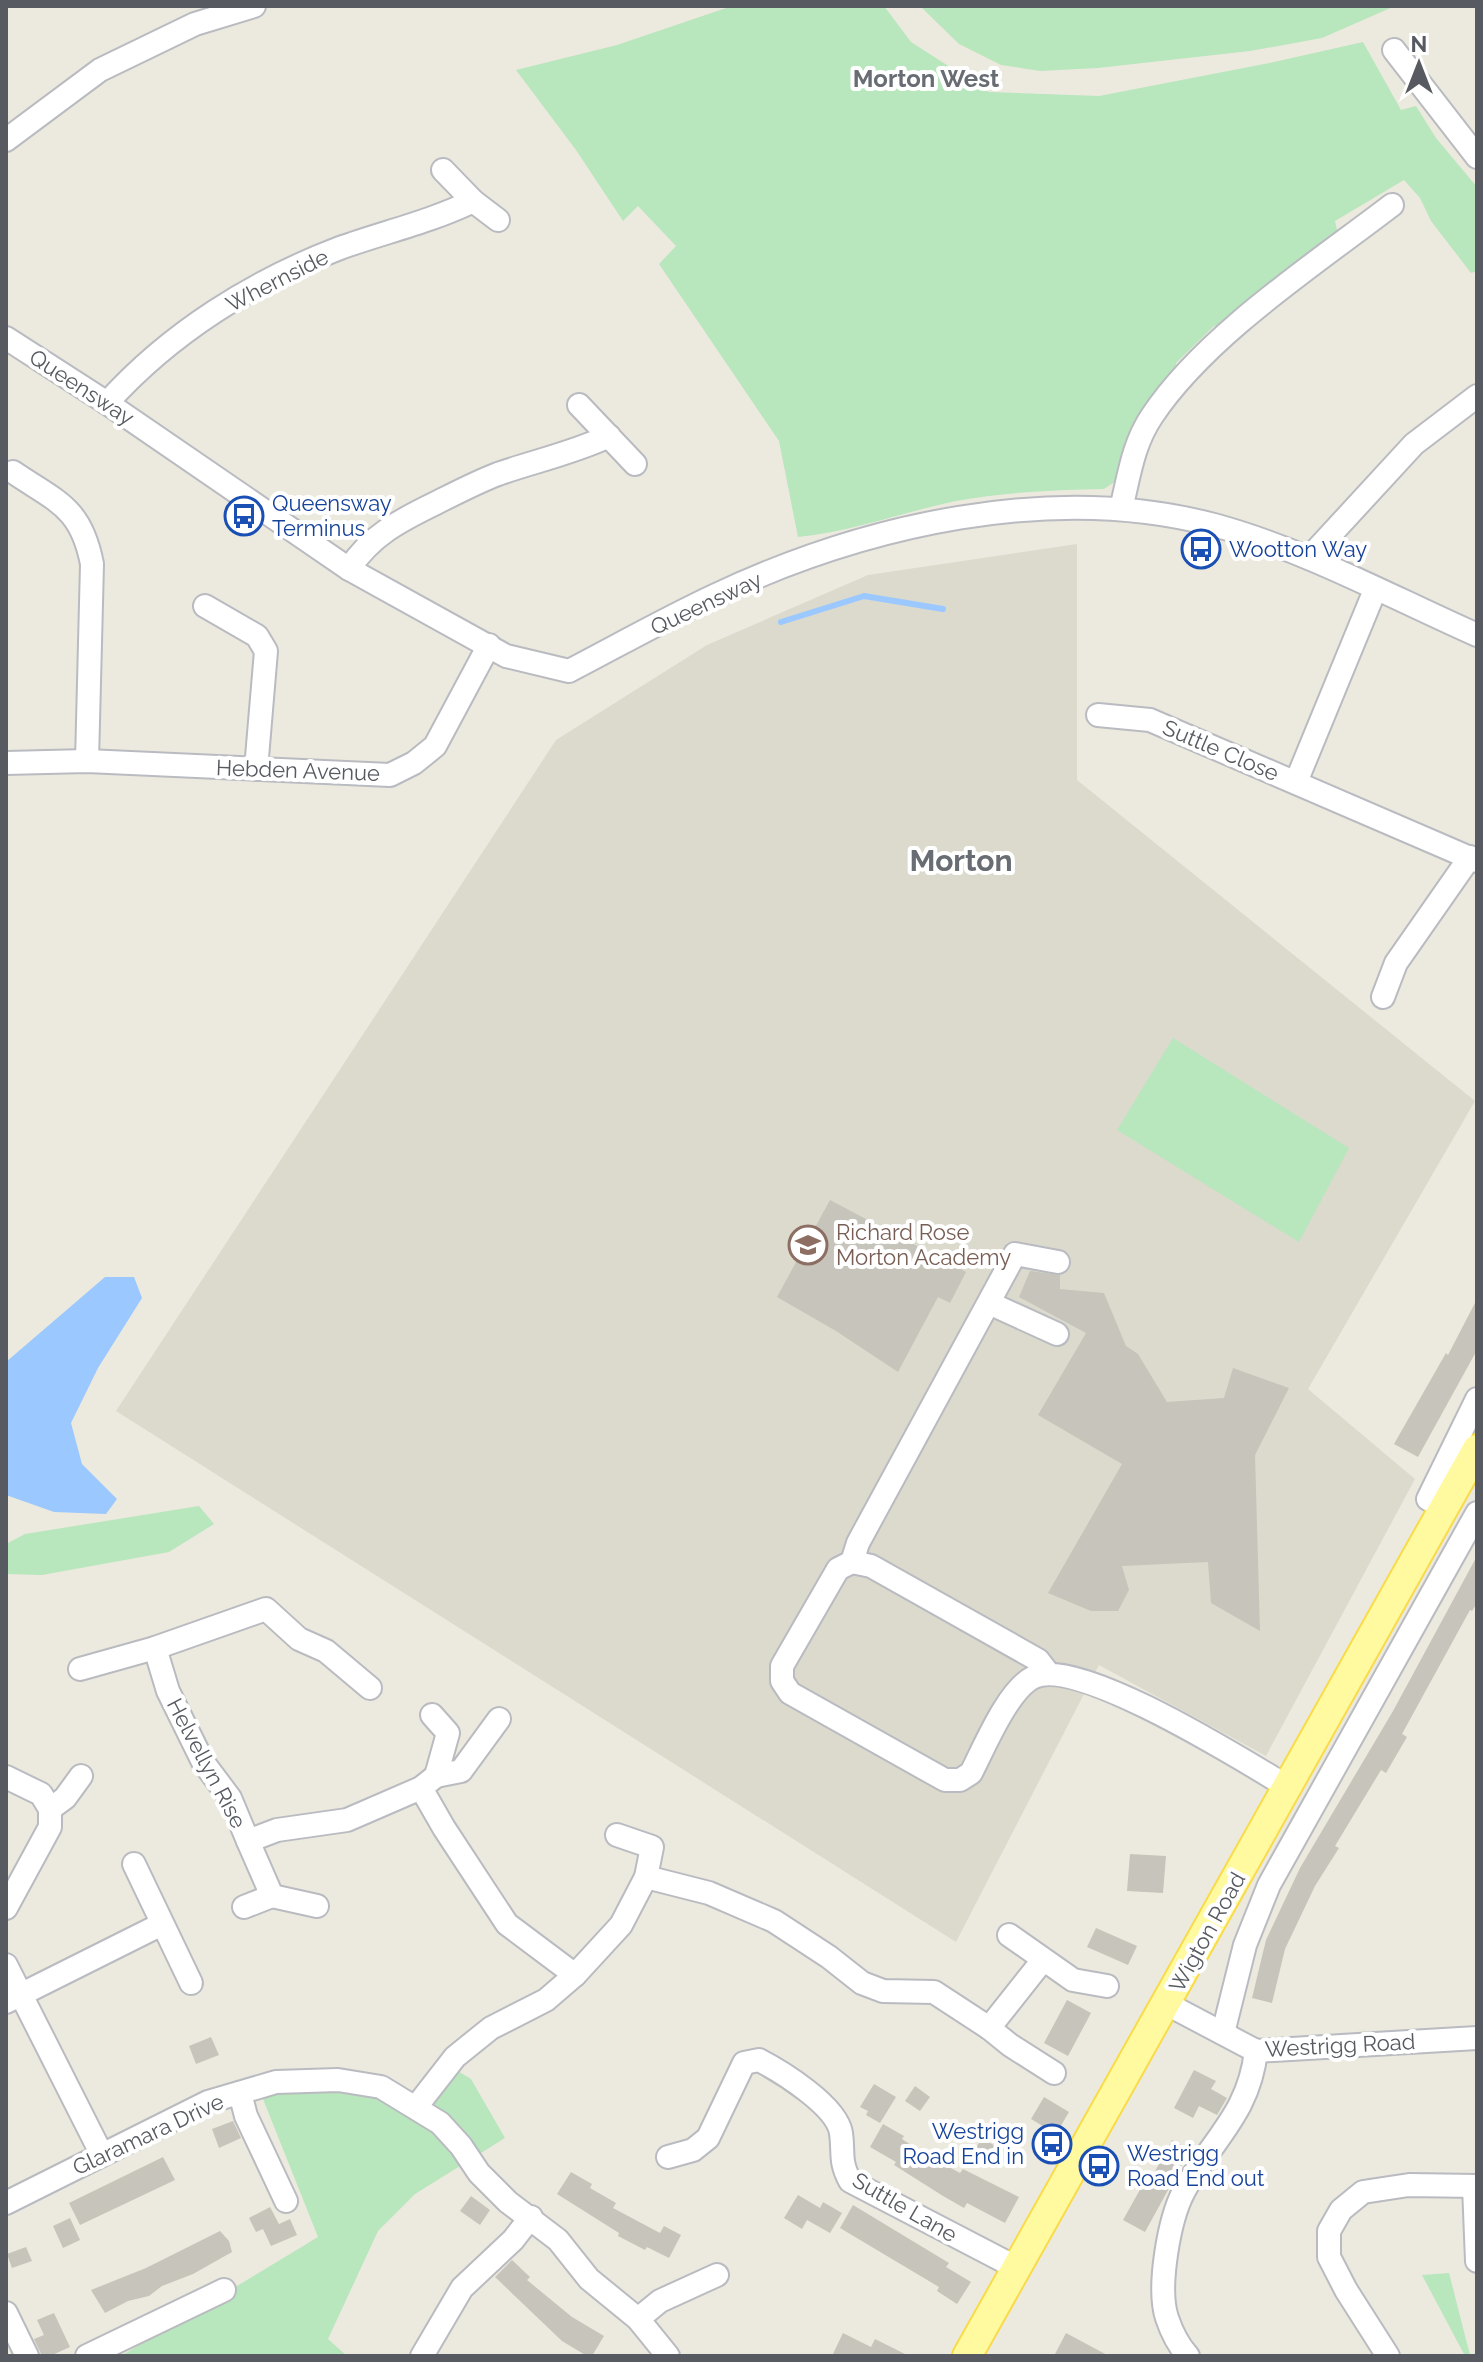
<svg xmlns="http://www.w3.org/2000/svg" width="1483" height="2362" viewBox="0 0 1483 2362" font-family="Raleway,sans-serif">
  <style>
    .education { fill: #dbdacd }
    .green { fill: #b8e6bd }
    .water { fill: #9bc8ff }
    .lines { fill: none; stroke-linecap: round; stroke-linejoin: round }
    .stream { stroke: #9bc8ff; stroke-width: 6 }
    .building { fill: #c7c4bb }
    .minor-casing { stroke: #b9bbc1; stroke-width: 26 }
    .major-casing { stroke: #f9db4a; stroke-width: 32 }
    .minor { stroke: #fff; stroke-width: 22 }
    .major { stroke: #fffaa0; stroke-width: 28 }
    .labels { text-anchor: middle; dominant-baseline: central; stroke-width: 8; stroke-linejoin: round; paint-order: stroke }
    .street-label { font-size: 22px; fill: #575a61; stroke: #fff }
    .transit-label { font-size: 22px; fill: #164399; stroke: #fff; text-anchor: start }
    .education-label { font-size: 22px; fill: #785e54; stroke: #fff; text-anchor: start }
    .neighbourhood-label { font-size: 24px; font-weight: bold; fill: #686c73; stroke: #fff }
    .district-label { font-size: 30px; font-weight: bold; fill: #686c73; stroke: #fff }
  </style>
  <rect width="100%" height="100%" fill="#eceade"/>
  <!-- education -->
  <path class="education" d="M1077,544v236l398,321 -167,288 107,90 -149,277 -167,-91 -143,277 -840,-531 440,-671 151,-95 161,-70z"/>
  <!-- green -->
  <g class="green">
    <path d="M732,6h152l27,36 78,50 110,4 175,-34 89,-20 38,68 15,-4 20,32 41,49v84l-6,2 -40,-52 -11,-23 -16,-18 -69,41 2,9 -2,11 -109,84 -12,1 -38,37v8l-53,87 -7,23 -12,8c-50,1 -99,3 -148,12 -53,11 -105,31 -158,36l-19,-96 -120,-177 17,-18 -38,-40 -15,15 -47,-71 -60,-80 101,-25z"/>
    <path d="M920,6h475l-73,32 -72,13 -152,17 -58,3 -39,-6 -42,-21z"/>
    <path d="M1173,1038l176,110 -50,94 -182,-112z"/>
    <path d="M199,1506l15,18 -45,28 -127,23 -36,-1v-30l19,-10z"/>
    <path d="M451,2067l20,12 34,59 -90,56 -37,37 -50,108 19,17h-226l197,-119 -57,-143 21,-8 98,4 36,20z"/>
    <path d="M1449,2273l21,82 7,-2v3h-12l-43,-81z"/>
  </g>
  <!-- water -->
  <path class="water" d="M105,1277h29l8,21 -44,70 -27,55 11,41 35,35 -11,15 -52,-2 -48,-17v-133z"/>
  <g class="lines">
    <!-- stream -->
    <path class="stream" d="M781,622l83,-26 79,13"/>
  </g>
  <!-- building -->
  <g class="building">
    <path d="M830,1200l136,72 -16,31 -12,-6 -40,75 -62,-41 -59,-34z"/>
    <path d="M1030,1271l30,4v14l44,4 22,53 12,8 29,48 57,-4 9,-30 56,20 -34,67 5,176 -49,-28 -3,-41 -86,4 7,24 -11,21h-27l-43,-18 74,-129 -84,-49 48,-82 -67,-36z"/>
    <path d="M1477,1299v51l-59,107 -24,-13 52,-91 2,2z"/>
    <path d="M1477,1556v47l-5,8 -2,-1 -68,124 5,3 -21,36 -5,-3 -46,76 4,2 -24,38 -30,63 -13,54 -20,-5 14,-58 34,-72 93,-157z"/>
    <path d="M1130,1854l36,2 -3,37 -36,-2z"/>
    <path d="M1096,1928l41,18 -9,19 -41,-18z"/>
    <path d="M1067,2000l24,13 -23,43 -24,-13z"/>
    <path d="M211,2037l8,18 -23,9 -7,-18z"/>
    <path d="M1194,2070l22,11 -5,8 16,9 -10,17 -18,-9 -6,12 -19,-10z"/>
    <path d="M874,2084l22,13 -16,26 -14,-8 2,-4 -8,-4z"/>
    <path d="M915,2086l15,11 -10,14 -15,-10z"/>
    <path d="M1044,2097l25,15 -13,22 -25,-15z"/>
    <path d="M233,2121l8,17 -22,10 -7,-19z"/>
    <path d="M883,2124l21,12 -2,3 21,14 37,20 3,-4 56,28 -14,26 -38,-20 -3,5 -21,-12 -49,-31 2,-3 -26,-15z"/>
    <path d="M982,2138l15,9 -9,15 -14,-11z"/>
    <path d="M1172,2140l18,10 -45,82 -22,-12 19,-34 4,2z"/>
    <path d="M163,2157l12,23 -95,45 -11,-22z"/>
    <path d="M571,2172l21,12 -2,4 26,15 -3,5 47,25 4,-7 17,9 -12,23 -22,-11 -2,3 -27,-14 1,-3 -62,-39z"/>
    <path d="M798,2195l22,13 3,-6 19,11 -12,20 -23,-13 -5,9 -18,-11z"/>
    <path d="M471,2196l19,14 -10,15 -20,-14z"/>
    <path d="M853,2205l96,58 -3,4 25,15 -14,22 -20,-13 2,-4 -99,-59z"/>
    <path d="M270,2207l9,17 11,-5 7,16 -26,11 -8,-17 -7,3 -7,-14z"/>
    <path d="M70,2218l10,22 -17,8 -10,-22z"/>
    <path d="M220,2231l9,10 3,11 -39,22 -31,12 -13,10 -21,5 -23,12 -14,-23 55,-22z"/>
    <path d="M26,2247l6,14 -20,7 -5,-14z"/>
    <path d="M512,2260l18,17 -3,3 45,37 32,19 -12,20h-5l-25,-15 -67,-64z"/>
    <path d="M54,2313l16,34 -20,9h-8l-8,-17 10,-4 -7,-15z"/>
    <path d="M843,2333l28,14 4,-8 34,17h-77z"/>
    <path d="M1066,2333l43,23h-55z"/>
  </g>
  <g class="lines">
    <defs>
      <g id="minor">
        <path d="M1394,50l83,107"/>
        <path d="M6,140l94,-70 95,-46 59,-18"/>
        <path d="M443,170l30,31 25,19"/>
        <path d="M6,338l101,65 242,166 157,87 63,15c48,-25 96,-52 145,-75 150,-71 337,-114 500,-71 92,25 177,72 263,110"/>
        <path d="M107,403c63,-70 146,-122 233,-155 44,-16 90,-26 133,-47"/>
        <path d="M579,405l56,59"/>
        <path d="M13,472c44,30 68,35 79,92l-5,197"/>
        <path d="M1121,509c8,-33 12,-65 31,-93 53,-80 163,-152 240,-211"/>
        <path d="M1309,558l105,-114 63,-48"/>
        <path d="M349,569c22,-34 52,-49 87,-66 20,-10 41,-21 62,-29 37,-13 75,-21 111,-38"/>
        <path d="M205,606l52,30 9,15 -10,118"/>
        <path d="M1098,715l52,5 327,141"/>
        <path d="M6,763l81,-2 303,14 24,-12 21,-17 54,-101"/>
        <path d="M1296,782l79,-192"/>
        <path d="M1383,997l13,-34 74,-106"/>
        <path d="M989,1303l68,31"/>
        <path d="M1445,1507l-17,-8 49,-100"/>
        <path d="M852,1562l6,-19 157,-289 43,8"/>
        <path d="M155,1648l13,43 35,71 27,36 18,43 29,-11 70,-10 74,-32 15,-12"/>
        <path d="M80,1669l75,-21 111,-39 33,30 27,12 44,37"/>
        <path d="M1048,1673l-10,-13 -167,-94 -19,-4 -14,7 -56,97v15l8,12 155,87h15l11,-7c13,-25 37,-84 63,-96 46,-20 210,84 254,110"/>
        <path d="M432,1715l16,18 -12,43 25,-5 38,-52"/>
        <path d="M6,1777l35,17 9,15v18l-44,81"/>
        <path d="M421,1788l23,40 63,96 68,51"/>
        <path d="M50,1809l15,-11 16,-22"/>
        <path d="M248,1841l24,55 45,10"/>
        <path d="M134,1864l57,119"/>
        <path d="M646,1877l63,16 65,28 55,36 33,26 21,8 51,1 55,36 54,-68"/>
        <path d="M244,1907l28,-11"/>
        <path d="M1009,1935l64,45 34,6"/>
        <path d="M6,1965l96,190"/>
        <path d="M6,2002l156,-78"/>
        <path d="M1167,2004l89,47 221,-13"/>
        <path d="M989,2028l21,17 44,28"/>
        <path d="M1223,2033l22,-88 24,-60 208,-372"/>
        <path d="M240,2093l6,23 40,85"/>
        <path d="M416,2107l39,-50 36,-29 55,-28 29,-25 46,-50 25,-48 6,-30 -35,-12"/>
        <path d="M668,2157l25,-7 15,-12 36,-75 15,-3c23,12 78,46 82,73 3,21 -2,27 9,48l167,87"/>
        <path d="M1474,2186l3,75"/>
        <path d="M6,2203l202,-101 68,-20 62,-2 43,7 59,36 21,23 18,27 29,29 50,38 31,39 49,40 30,37"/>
        <path d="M6,2313l21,43"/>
        <path d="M638,2319l22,-18 57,-26"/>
        <path d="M87,2356l137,-66"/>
        <path d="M422,2356l40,-68 51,-48 18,-23"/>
        <path d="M1188,2356c-9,-10 -17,-26 -21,-38 -10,-30 2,-99 17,-127 28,-52 65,-77 72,-140"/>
        <path d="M1388,2356l-42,-66 -17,-33v-26l12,-21 22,-18 46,-7 68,1"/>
      </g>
      <path id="major" d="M967,2356l510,-907"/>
    </defs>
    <!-- minor casing -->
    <use href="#minor" class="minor-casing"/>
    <!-- major casing -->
    <use href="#major" class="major-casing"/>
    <!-- minor -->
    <use href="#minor" class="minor"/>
    <!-- major -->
    <use href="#major" class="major"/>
  </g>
  <!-- icons -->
  <defs>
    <symbol id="bus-ring" viewBox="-11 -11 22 22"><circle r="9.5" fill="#fff" stroke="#1a4fb4" stroke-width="1.5"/><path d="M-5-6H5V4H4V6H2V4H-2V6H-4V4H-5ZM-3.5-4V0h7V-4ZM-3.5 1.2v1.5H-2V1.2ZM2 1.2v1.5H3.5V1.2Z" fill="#1a4fb4"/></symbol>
    <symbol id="school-ring" viewBox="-11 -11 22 22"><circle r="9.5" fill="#fff" stroke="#8d6e63" stroke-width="1.5"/><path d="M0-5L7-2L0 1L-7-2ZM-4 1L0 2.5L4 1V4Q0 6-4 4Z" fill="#8d6e63"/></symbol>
  </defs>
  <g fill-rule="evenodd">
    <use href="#bus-ring" x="222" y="494" width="44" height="44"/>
    <use href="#bus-ring" x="1179" y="527" width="44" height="44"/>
    <use href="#school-ring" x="786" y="1223" width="44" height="44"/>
    <use href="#bus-ring" x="1030" y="2122" width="44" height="44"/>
    <use href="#bus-ring" x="1077" y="2144" width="44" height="44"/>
  </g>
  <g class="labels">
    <!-- street labels -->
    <g class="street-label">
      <text transform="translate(277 280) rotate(-27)">Whernside</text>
      <text transform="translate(82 387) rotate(33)">Queensway</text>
      <text transform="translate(706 603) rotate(-25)">Queensway</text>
      <text transform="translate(1221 750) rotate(23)">Suttle Close</text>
      <text transform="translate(298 770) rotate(2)">Hebden Avenue</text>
      <text transform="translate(207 1763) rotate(62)">Helvellyn Rise</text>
      <text transform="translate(1207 1932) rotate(-61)">Wigton Road</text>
      <text transform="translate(1340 2045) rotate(-3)">Westrigg Road</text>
      <text transform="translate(148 2134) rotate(-25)">Glaramara Drive</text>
      <text transform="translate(905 2207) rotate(30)">Suttle Lane</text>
    </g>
    <!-- transit labels -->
    <g class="transit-label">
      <text x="272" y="503">Queensway<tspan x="272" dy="25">Terminus</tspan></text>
      <text x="1229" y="549">Wootton Way</text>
      <text x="1024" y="2131" text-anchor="end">Westrigg<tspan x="1024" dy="25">Road End in</tspan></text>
      <text x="1127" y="2153">Westrigg<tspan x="1127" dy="25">Road End out</tspan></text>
    </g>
    <!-- education labels -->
    <g class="education-label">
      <text x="836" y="1232">Richard Rose<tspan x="836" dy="25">Morton Academy</tspan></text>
    </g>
    <!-- neighbourhood labels -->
    <g class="neighbourhood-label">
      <text x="926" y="78">Morton West</text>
    </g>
    <!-- district labels -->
    <g class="district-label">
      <text x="961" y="860">Morton</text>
    </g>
  </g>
  <!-- border -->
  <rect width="1483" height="2362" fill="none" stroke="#575a61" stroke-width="16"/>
  <!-- north arrow -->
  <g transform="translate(1419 64)" stroke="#ffffff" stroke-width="6" paint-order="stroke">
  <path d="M0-6L14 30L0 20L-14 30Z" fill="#575a61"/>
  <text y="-12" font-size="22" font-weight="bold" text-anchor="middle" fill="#575a61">N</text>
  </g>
</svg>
